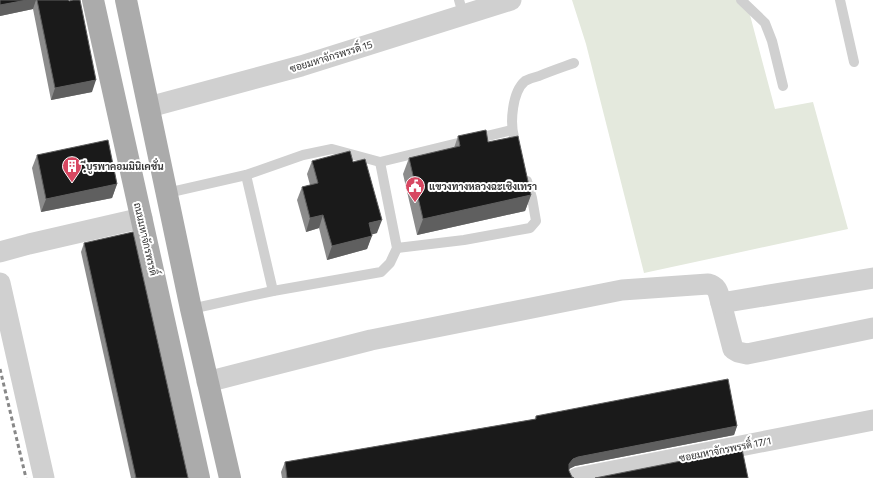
<svg xmlns="http://www.w3.org/2000/svg" width="873" height="478" viewBox="0 0 873 478" font-family="Commissioner,Sarabun,sans-serif">
  <style>
    .green { fill: #e4e9dd }
    .lines { fill: none; stroke-linecap: round; stroke-linejoin: round }
    .lane { stroke: #d0d0d0; stroke-width: 10 }
    .street { stroke: #d0d0d0; stroke-width: 21 }
    .primary { stroke: #ababab; stroke-width: 22 }
    .rail { stroke: #888; stroke-width: 3; stroke-dasharray: 4 3; stroke-linecap: butt }
    .wall { fill: #8c8c8c }
    .shaded-wall { fill: #5f5f5f }
    .building { fill: #1a1a1a; stroke: #5f5f5f }
    .labels { text-anchor: middle; dominant-baseline: central; stroke-width: 4; stroke-linejoin: round; paint-order: stroke }
    .street-label { font-size: 10px; fill: #333; stroke: #fff }
    .poi-label { font-size: 10px; font-weight: bold; fill: #333; stroke: #fff; text-anchor: start }
  </style>
  <rect width="100%" height="100%" fill="#fff"/>
  <!-- green -->
  <path class="green" d="M572,0h174l29,109 38,-7 35,127 -204,44 -58,-229z"/>
  <g class="lines">
    <!-- lane -->
    <g class="lane">
      <path d="M459,0l4,14"/>
      <path d="M741,0l24,23 7,18 11,45"/>
      <path d="M840,0l14,62"/>
      <path d="M514,137c-4,-14 -2,-45 11,-56 4,-2 10,-4 14,-5 12,-5 24,-9 35,-13"/>
      <path d="M246,175l27,116"/>
      <path d="M167,193l79,-18 57,-20 29,-6 48,13"/>
      <path d="M397,248l67,-8 66,-12 6,-7 -4,-23 -5,-17"/>
      <path d="M191,309l82,-18 108,-19 9,-9 7,-15 -17,-86 132,-32"/>
    </g>
    <!-- street -->
    <g class="street">
      <path d="M149,107l152,-41 210,-66"/>
      <path d="M0,252l29,-8 113,-26"/>
      <path d="M0,283l44,195"/>
      <path d="M721,303l12,46 5,3 9,2 126,-26"/>
      <path d="M207,382l164,-42 251,-50 86,-6c11,3 10,9 13,19l152,-25"/>
      <path d="M577,478l296,-58"/>
    </g>
    <!-- primary -->
    <g class="primary">
      <path d="M93,0l106,478"/>
      <path d="M126,0l65,309 39,169"/>
    </g>
    <!-- rail -->
    <path class="rail" d="M0,369l26,109"/>
  </g>
  <!-- wall -->
  <g class="wall">
    <path d="M0,0h68l24,92 -41,8 -18,-91 -33,7z"/>
    <path d="M458,136l30,6 43,53 -6,16 -108,24 -14,-61 6,-16 45,-10z"/>
    <path d="M37,155l80,29 -5,14 -71,14 -9,-44z"/>
    <path d="M312,161l41,1 24,71 -5,1 -5,15 -40,11 -8,-32 -13,4 -9,-32 5,-13 8,-2 -3,-11z"/>
    <path d="M84,243l104,235h-57l-50,-226z"/>
    <path d="M536,416l201,10 -3,9 -159,31 -6,3v2l3,6 2,1h-292l-1,-6 4,-10 250,-43z"/>
  </g>
  <!-- shaded-wall -->
  <g class="shaded-wall">
    <path d="M27,0h9l-3,9 -33,7v-11z"/>
    <path d="M96,80l-4,12 -41,8 4,-12z"/>
    <path d="M117,184l-5,14 -71,14 5,-13z"/>
    <path d="M531,195l-6,16 -108,24 6,-16z"/>
    <path d="M323,215l-4,13 -13,4 4,-14z"/>
    <path d="M382,220l-5,13 -13,4 5,-14z"/>
    <path d="M372,236l-5,13 -40,11 5,-14z"/>
    <path d="M737,426l-3,9 -159,31 -6,3 -3,5 3,-10 4,-5 5,-2z"/>
  </g>
  <!-- building -->
  <g class="building">
    <path d="M0,0h27l-27,5z"/>
    <path d="M37,0h31l1,1 4,-1h7l16,80 -41,8z"/>
    <path d="M486,130l2,12 30,-6 13,59 -108,24 -14,-61 51,-12 -2,-10z"/>
    <path d="M108,140l9,44 -71,15 -9,-44z"/>
    <path d="M350,151l3,11 12,-3 17,61 -13,3 3,13 -40,10 -9,-31 -13,3 -8,-31 16,-4 -6,-22z"/>
    <path d="M133,232l55,246h-52l-52,-235z"/>
    <path d="M728,379l9,47 -159,31 -5,2 -4,5v7l3,6 2,1h-287l-2,-16 251,-43v-3z"/>
    <path d="M742,449l6,29h-153z"/>
  </g>
  <!-- icons -->
  <defs>
    <symbol id="building-pin" viewBox="-11 -11 22 30"><path d="M0 17L-7.5 6A9.5 9.5 0 1 1 7.5 6Z" fill="#d74761" stroke="#fff"/><path d="M-4-6H4V6H1V3H-1V6H-4ZM-2.5-4.3h1.7v1.8h-1.7ZM.8-4.3h1.7v1.8H.8ZM-2.5-1h1.7V.8h-1.7ZM.8-1h1.7V.8H.8Z" fill="#fff"/></symbol>
    <symbol id="civic-pin" viewBox="-11 -11 22 30"><path d="M0 17L-7.5 6A9.5 9.5 0 1 1 7.5 6Z" fill="#d74761" stroke="#fff"/><path d="M-.6-6.5H3V-4.5H.6V-3L4-1V1h2V6H-6V1h2V-1L-.6-3ZM-1.2 2.5V6h2.4V2.5Z" fill="#fff"/></symbol>
  </defs>
  <g fill-rule="evenodd">
    <use href="#building-pin" x="61" y="155" width="22" height="30"/>
    <use href="#civic-pin" x="404" y="175" width="22" height="30"/>
  </g>
  <g class="labels">
    <!-- street labels -->
    <g class="street-label">
      <text transform="translate(331 56) rotate(-17)">ซอยมหาจักรพรรดิ์ 15</text>
      <text transform="translate(146 239) rotate(77)">ถนนมหาจักรพรรดิ์</text>
      <text transform="translate(725 449) rotate(-11)">ซอยมหาจักรพรรดิ์ 17/1</text>
    </g>
    <!-- poi labels -->
    <g class="poi-label">
      <text x="86" y="166">ฺีบูรพาคอมมินิเคชั่น</text>
      <text x="429" y="186">แขวงทางหลวงฉะเชิงเทรา</text>
    </g>
  </g>
</svg>
